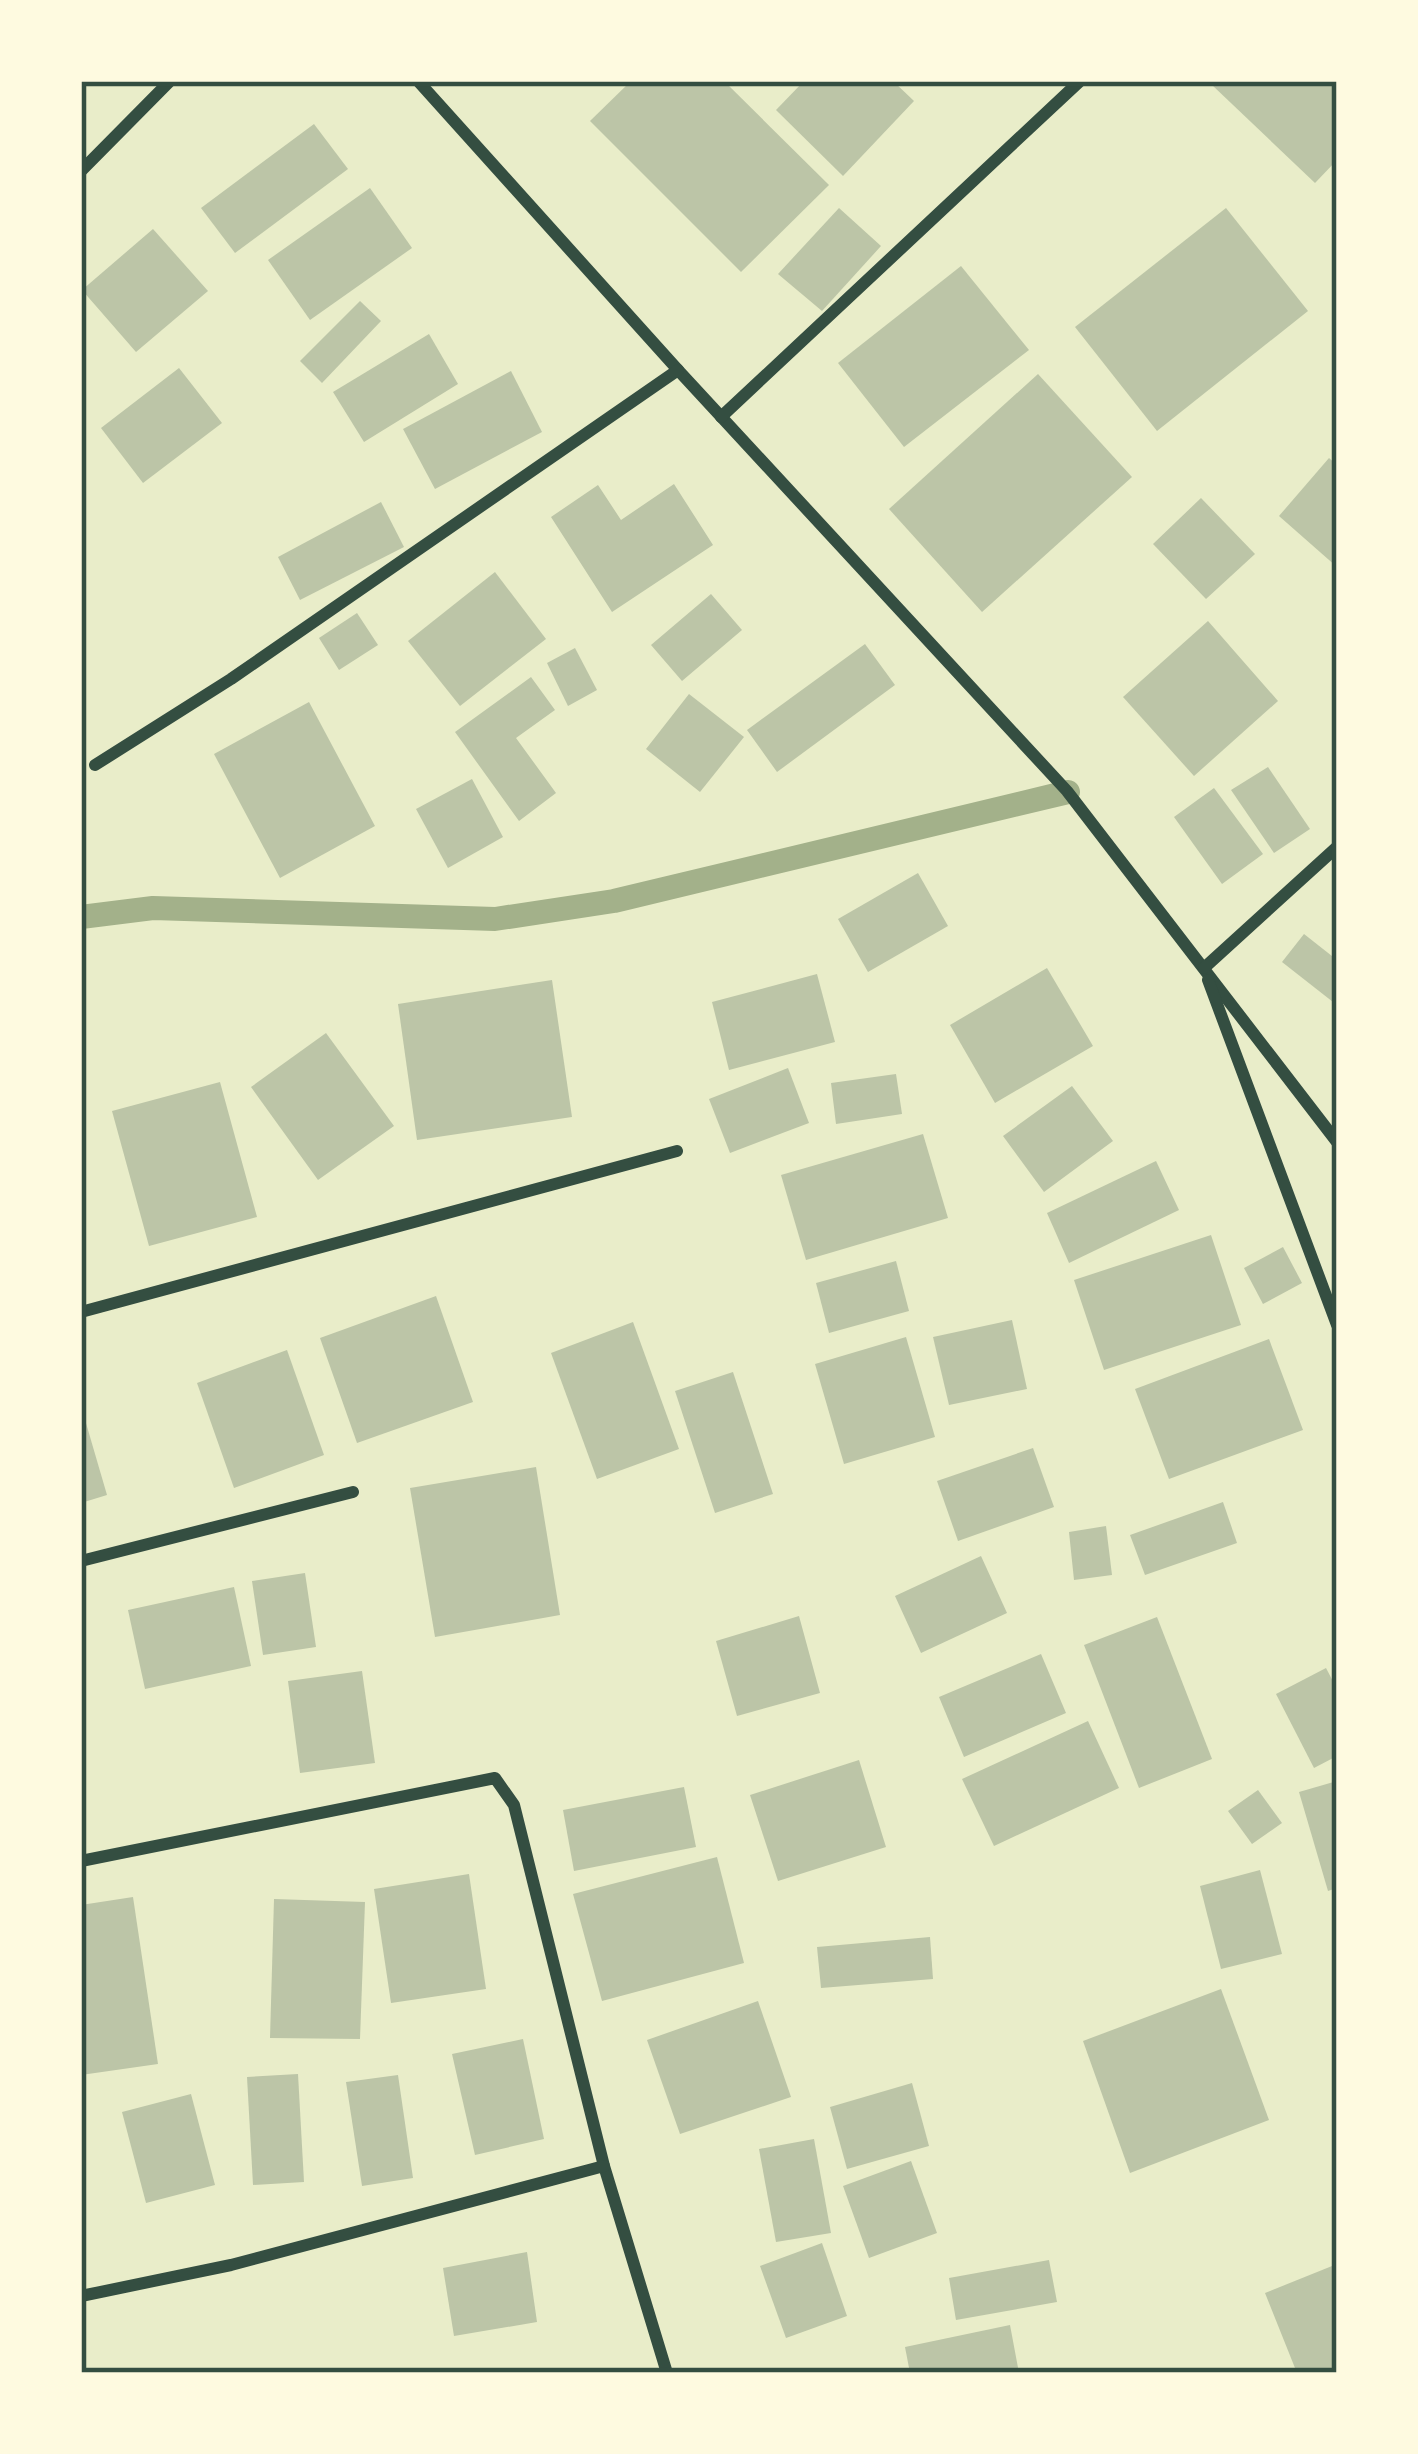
<svg xmlns="http://www.w3.org/2000/svg" width="1418" height="2454" viewBox="0 0 1418 2454" font-family="'Sofia Sans Condensed',sans-serif">
  <style>
    .lines { fill: none; stroke-linecap: round; stroke-linejoin: round }
    .stream { stroke: #a3b18a; stroke-width: 24 }
    .building { fill: #bcc5a7 }
    .minor { stroke: #344e41; stroke-width: 12 }
    .neatline { fill: none; stroke: #344e41; stroke-width: 4.5 }
  </style>
  <rect width="100%" height="100%" fill="#e9edc9"/>
  <g class="lines">
    <!-- stream -->
    <path class="stream" d="M81,917l72,-9 342,11 119,-18 454,-109"/>
  </g>
  <!-- building -->
  <g class="building">
    <path d="M631,81h93l105,104 -88,87 -151,-151z"/>
    <path d="M804,81h89l21,20 -71,75 -67,-66z"/>
    <path d="M1215,81h114l8,8v71l-22,23 -103,-98z"/>
    <path d="M314,124l34,45 -113,84 -34,-45z"/>
    <path d="M370,188l42,60 -102,72 -42,-60z"/>
    <path d="M839,208l42,38 -59,65 -44,-37z"/>
    <path d="M1226,208l82,103 -151,120 -82,-104z"/>
    <path d="M153,229l55,62 -72,61 -54,-62z"/>
    <path d="M961,266l68,84 -125,97 -66,-84z"/>
    <path d="M360,301l21,20 -59,62 -22,-22z"/>
    <path d="M429,334l29,50 -94,58 -31,-50z"/>
    <path d="M179,368l43,55 -79,60 -42,-55z"/>
    <path d="M511,371l31,61 -107,57 -32,-60z"/>
    <path d="M1038,374l94,103 -150,135 -93,-103z"/>
    <path d="M1329,458l8,7v102l-58,-51z"/>
    <path d="M674,484l39,61 -101,67 -61,-95 47,-32 23,35z"/>
    <path d="M1201,498l54,56 -49,45 -53,-55z"/>
    <path d="M381,502l23,45 -104,53 -22,-43z"/>
    <path d="M495,572l51,67 -86,67 -52,-65z"/>
    <path d="M711,594l31,36 -60,51 -31,-36z"/>
    <path d="M357,613l21,32 -39,25 -20,-32z"/>
    <path d="M1208,621l70,80 -84,75 -71,-79z"/>
    <path d="M865,644l30,41 -118,87 -30,-42z"/>
    <path d="M575,648l22,42 -29,16 -21,-43z"/>
    <path d="M531,677l24,33 -39,28 40,55 -37,28 -64,-89z"/>
    <path d="M689,694l55,43 -44,55 -54,-43z"/>
    <path d="M309,702l66,124 -95,52 -66,-124z"/>
    <path d="M1268,767l42,62 -36,24 -43,-63z"/>
    <path d="M472,779l31,58 -55,31 -32,-59z"/>
    <path d="M1214,788l49,66 -41,30 -48,-67z"/>
    <path d="M918,873l30,53 -80,46 -30,-53z"/>
    <path d="M1304,934l33,26v37l-4,5 -51,-40z"/>
    <path d="M1047,968l46,78 -98,57 -45,-78z"/>
    <path d="M817,974l18,68 -106,28 -17,-68z"/>
    <path d="M552,980l20,137 -155,23 -19,-136z"/>
    <path d="M326,1033l68,93 -76,54 -67,-93z"/>
    <path d="M788,1068l21,55 -79,30 -21,-54z"/>
    <path d="M896,1074l6,40 -66,10 -5,-41z"/>
    <path d="M220,1082l37,135 -108,29 -37,-135z"/>
    <path d="M1072,1086l41,55 -69,51 -41,-56z"/>
    <path d="M923,1134l25,84 -142,42 -25,-85z"/>
    <path d="M1156,1161l23,49 -110,53 -22,-50z"/>
    <path d="M1211,1235l30,90 -137,45 -30,-90z"/>
    <path d="M1283,1247l19,36 -39,21 -19,-36z"/>
    <path d="M896,1261l13,50 -80,22 -13,-50z"/>
    <path d="M436,1296l37,106 -116,41 -37,-105z"/>
    <path d="M1012,1320l15,69 -78,16 -16,-68z"/>
    <path d="M633,1322l46,127 -82,30 -46,-126z"/>
    <path d="M906,1337l29,100 -91,27 -29,-100z"/>
    <path d="M1269,1339l34,91 -134,49 -34,-90z"/>
    <path d="M287,1350l37,105 -90,33 -37,-105z"/>
    <path d="M733,1372l40,122 -58,19 -40,-122z"/>
    <path d="M81,1406l26,89 -26,8z"/>
    <path d="M1033,1448l21,59 -96,34 -21,-60z"/>
    <path d="M536,1467l24,148 -125,22 -25,-149z"/>
    <path d="M1223,1502l14,41 -92,32 -15,-40z"/>
    <path d="M1106,1526l6,49 -38,5 -5,-48z"/>
    <path d="M981,1556l26,57 -86,40 -26,-57z"/>
    <path d="M305,1573l11,74 -53,8 -11,-74z"/>
    <path d="M234,1587l17,79 -106,23 -17,-79z"/>
    <path d="M799,1616l21,77 -83,23 -21,-75z"/>
    <path d="M1157,1617l55,142 -73,29 -55,-143z"/>
    <path d="M1041,1654l25,59 -102,44 -25,-60z"/>
    <path d="M1326,1668l11,21v67l-23,12 -38,-74z"/>
    <path d="M362,1671l13,92 -75,10 -12,-92z"/>
    <path d="M1088,1721l31,67 -125,58 -32,-67z"/>
    <path d="M859,1760l27,87 -108,34 -28,-86z"/>
    <path d="M1337,1781v107l-9,3 -29,-99z"/>
    <path d="M684,1787l12,60 -122,24 -11,-61z"/>
    <path d="M1258,1790l24,33 -30,21 -24,-33z"/>
    <path d="M717,1857l27,106 -142,38 -29,-107z"/>
    <path d="M1260,1870l22,84 -61,15 -21,-83z"/>
    <path d="M469,1874l17,115 -95,14 -17,-114z"/>
    <path d="M133,1897l25,167 -77,11v-170z"/>
    <path d="M274,1899l91,3 -5,137 -90,-1z"/>
    <path d="M930,1937l3,42 -112,9 -4,-41z"/>
    <path d="M1221,1989l48,131 -139,53 -47,-132z"/>
    <path d="M758,2001l33,96 -111,37 -33,-94z"/>
    <path d="M523,2039l21,100 -69,16 -23,-101z"/>
    <path d="M298,2074l6,108 -51,3 -6,-108z"/>
    <path d="M398,2075l15,103 -51,8 -16,-104z"/>
    <path d="M912,2083l17,63 -82,23 -17,-62z"/>
    <path d="M191,2094l24,91 -69,18 -24,-91z"/>
    <path d="M814,2139l17,94 -55,9 -17,-93z"/>
    <path d="M911,2161l26,72 -68,25 -26,-72z"/>
    <path d="M822,2243l25,73 -61,22 -26,-72z"/>
    <path d="M527,2252l10,70 -83,14 -11,-68z"/>
    <path d="M1049,2260l8,42 -101,18 -7,-42z"/>
    <path d="M1337,2264v109h-40l-32,-80z"/>
    <path d="M1010,2325l9,48h-109l-5,-26z"/>
  </g>
  <g class="lines">
    <!-- minor -->
    <g class="minor">
      <path d="M418,81l260,289 389,421 270,351"/>
      <path d="M81,171l89,-90"/>
      <path d="M721,417l359,-336"/>
      <path d="M95,765l136,-86 447,-309"/>
      <path d="M1204,968l133,-121"/>
      <path d="M1208,980l129,345"/>
      <path d="M81,1312l596,-161"/>
      <path d="M81,1561l272,-69"/>
      <path d="M81,1861l414,-83 19,27 90,361 63,207"/>
      <path d="M81,2296l150,-31 373,-99"/>
    </g>
  </g>
  <!-- border -->
  <rect width="1418" height="2454" fill="none" stroke="#fefae0" stroke-width="168"/>
  <rect x="84" y="84" width="1250" height="2286" class="neatline"/>
</svg>
